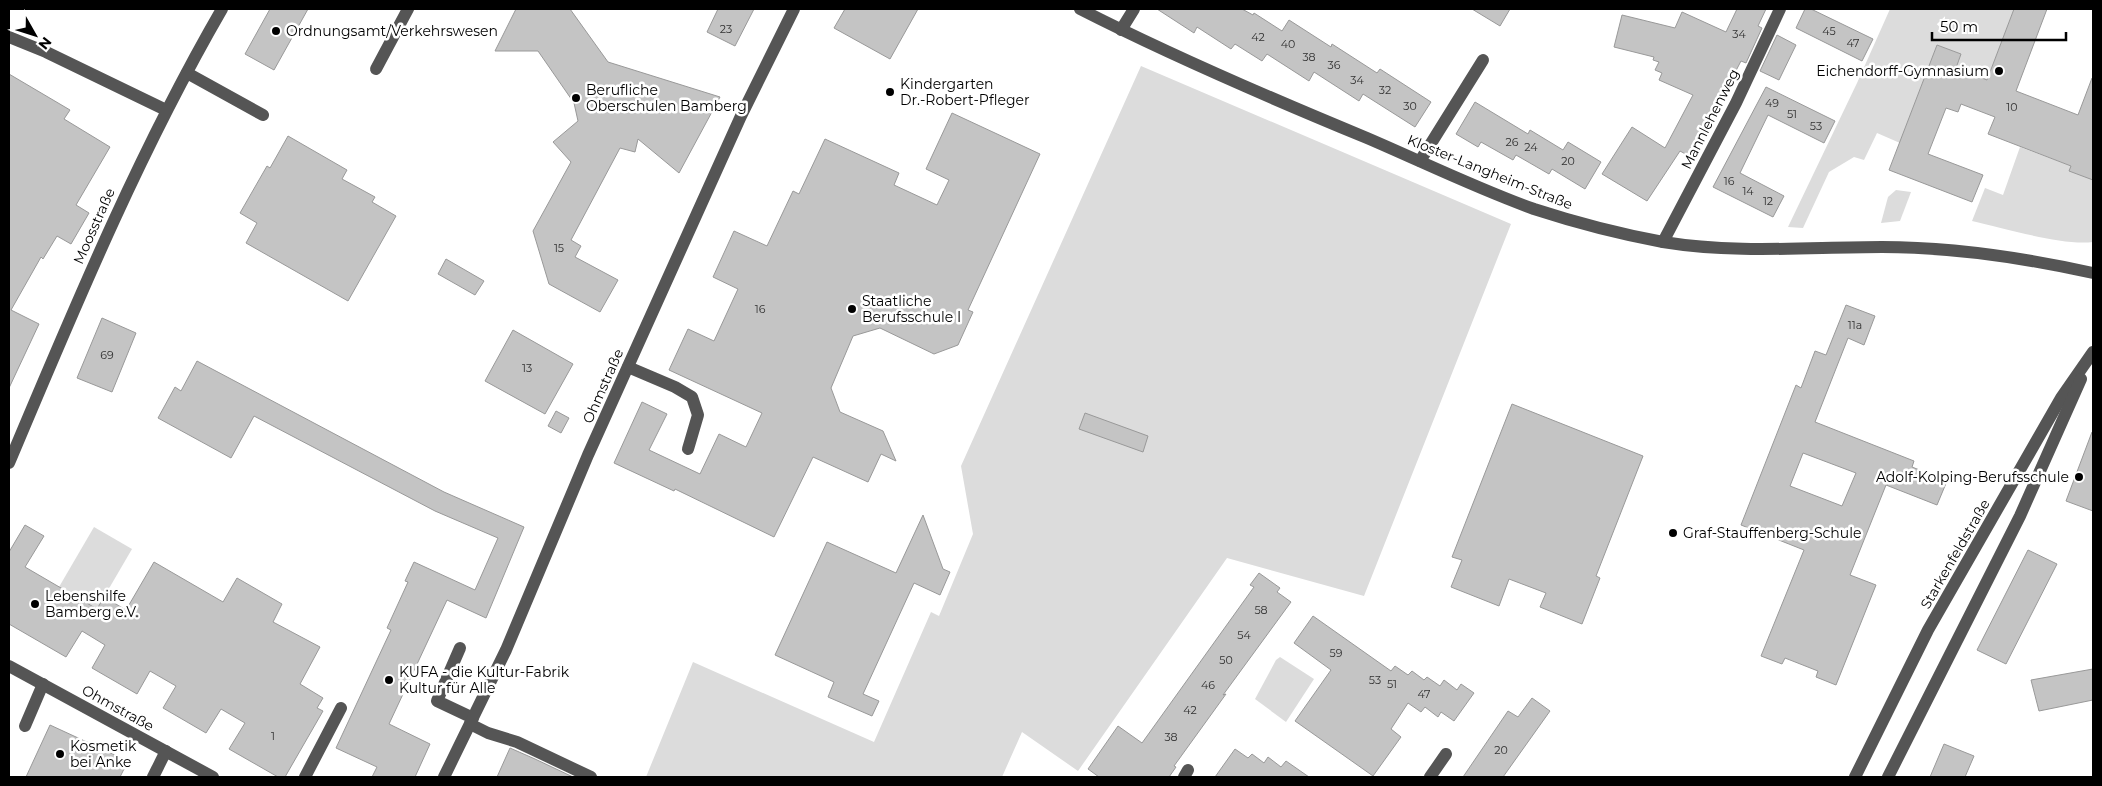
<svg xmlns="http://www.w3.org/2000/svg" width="2102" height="786" viewBox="0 0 2102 786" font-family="Montserrat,sans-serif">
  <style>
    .green { fill: #dcdcdc }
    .building { fill: #c4c4c4; stroke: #999; fill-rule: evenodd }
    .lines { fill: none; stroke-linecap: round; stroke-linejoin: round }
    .minor { stroke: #555; stroke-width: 12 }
    .poi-dot { fill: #000; stroke: #fff; stroke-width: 2 }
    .labels { text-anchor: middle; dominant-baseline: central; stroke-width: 5; stroke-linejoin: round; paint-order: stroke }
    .number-label { font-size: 11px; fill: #313131 }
    .poi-label { font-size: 14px; fill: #000; stroke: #fff; text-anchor: start }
    .street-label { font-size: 14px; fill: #000; stroke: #fff }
  </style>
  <rect width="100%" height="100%" fill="#fff"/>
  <!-- green -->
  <g class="green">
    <path d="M1890,9h124l-27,71 -31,-12 5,-14 -24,-9 -37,98 -23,-10 -13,27 -10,-3 -25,15 -26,56 -15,-1 69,-144z"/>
    <path d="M1141,66l370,158 -147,372 -137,-38 -149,213 -56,-39 -20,45h-356l47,-115 181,80 57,-130 8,4 34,-82 -12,-68z"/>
    <path d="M2020,147l51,19 21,13 1,-3v66c-31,4 -89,-14 -121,-21l13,-33 18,7z"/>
    <path d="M1896,190l15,2 -11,29 -19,2 7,-26z"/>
    <path d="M94,527l38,22 -35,60 -38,-22z"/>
    <path d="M1280,657l34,22 -28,43 -31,-23 21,-39z"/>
  </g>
  <!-- building -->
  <g class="building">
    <path d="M270,9h38l-34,61 -29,-16z"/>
    <path d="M516,9h54l38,53 112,35 -41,76 -41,-34 -3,13 -15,-4 -49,92 10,6 -6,11 43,23 -18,32 -51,-28 -16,-53 38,-69 -18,-20 25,-21 -4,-18 -36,-52h-43z"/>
    <path d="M718,9h36l-19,37 -28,-14z"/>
    <path d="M845,9h73l-28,50 -56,-31z"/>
    <path d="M1157,9h85l11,6 1,-2 28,18 7,-11 42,27 1,-3 45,29 3,-4 51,33 -16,25 -52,-33 -4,7 -45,-29 -5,9 -42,-27 -5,7 -27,-17 -4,5 -34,-22 -3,6z"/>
    <path d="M1472,9h38l-10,17z"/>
    <path d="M1737,9h29l-8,17 4,2 -16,35 -5,-2 -50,96 -11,-6 -33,50 -45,-27 30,-47 33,21 28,-53 -34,-15 3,-7 -7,-3 4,-8 -6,-2 1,-3 -40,-10 8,-32 53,13 7,-16 44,20z"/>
    <path d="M1805,9h6l62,30 -11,22 -66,-33z"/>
    <path d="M2014,9h33l-31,82 62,24 14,-37h1v102l-24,-9 2,-5 -83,-32 7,-17 -34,-13 -3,8 -12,-4 -18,46 55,21 -11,27 -83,-32 48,-125 24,9 -5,14 31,12z"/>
    <path d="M1777,35l19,10 -17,35 -19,-9z"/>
    <path d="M9,74l61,36 -6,9 46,28 -34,58 13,8 -18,31 -14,-8 -14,23 -2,-2 -30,53 28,14 -30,64z"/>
    <path d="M1766,87l69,34 -11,22 -56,-28 -28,58 44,23 -11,21 -60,-30z"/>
    <path d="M1475,102l53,32 2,-4 33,20 5,-8 33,20 -16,27 -33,-20 -3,5 -33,-19 -3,5 -32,-18 -3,5 -22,-13z"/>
    <path d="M952,113l88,41 -72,156 5,2 -15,33 -24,9 -54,-26 -27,8 -22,52 9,24 43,19 13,30 -15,-7 -13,28 -55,-25 -39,80 -99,-48 -1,2 -60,-28 28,-61 25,12 -18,36 51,24 19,-40 27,13 16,-34 -93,-43 19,-41 26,12 24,-52 -25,-12 21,-46 33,15 26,-55 6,3 26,-55 74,34 -5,12 43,20 12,-25 -23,-11z"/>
    <path d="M288,136l59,34 -5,9 33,18 -3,5 24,14 -48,85 -102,-58 11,-20 -17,-10 27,-47 3,2z"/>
    <path d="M446,259l38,22 -9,14 -37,-21z"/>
    <path d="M1846,305l29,11 -11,29 -16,-7 -33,84 99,39 -2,6 35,14 -10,24 -51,-20 -36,90 26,10 -40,100 -20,-8 2,-6 -33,-13 -3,6 -21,-8 43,-106 -63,-25 55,-140 5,3 14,-37 11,4zM1803,453l53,20 -14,33 -52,-20z"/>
    <path d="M102,318l34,15 -24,59 -35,-14z"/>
    <path d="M513,330l60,34 -28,50 -60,-33z"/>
    <path d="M197,361l247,131 80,35 -38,91 -39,-18 -58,124 41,20 -15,33h-43l5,-10 -41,-19 55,-118 -4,-2 21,-46 -3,-1 9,-19 61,28 23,-52 -63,-27 -181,-95 -23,42 -73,-40 17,-31 6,4z"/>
    <path d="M1512,404l131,52 -47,120 4,2 -18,46 -42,-17 6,-14 -37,-14 -10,27 -48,-19 11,-27 -10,-3z"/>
    <path d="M556,411l13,7 -8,15 -13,-7z"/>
    <path d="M1085,413l63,23 -5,16 -64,-23z"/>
    <path d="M2092,432h1v79l-27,-10z"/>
    <path d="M923,515l20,54 7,3 -10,23 -26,-12 -51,111 16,7 -7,15 -44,-19 6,-15 -59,-27 52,-113 69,31z"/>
    <path d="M25,525l19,11 -19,31 72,42 7,-12 22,13 28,-48 69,40 14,-24 45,26 -9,18 47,25 -20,37 23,14 -6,10 6,3 -38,66h-7l-49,-28 16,-26 -24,-14 -15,24 -43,-25 13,-22 -26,-15 -13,23 -45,-26 13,-23 -23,-14 -16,26 -57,-33v-72z"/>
    <path d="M2028,550l29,14 -51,100 -29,-14z"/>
    <path d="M1259,573l21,15 -3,4 14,10 -68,93 3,-1 -52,72 2,1 -7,10h-70l-11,-8 30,-43 24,17 112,-156 -4,-2z"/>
    <path d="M1313,616l78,55 4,-5 13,9 4,-4 12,9 3,-3 13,9 4,-6 13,10 4,-6 13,9 -20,28 -13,-9 -3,5 -13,-10 -4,5 -13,-9 -17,26 10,8 -28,39 -78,-55 36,-51 -37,-27z"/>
    <path d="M2093,669v31l-54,11 -8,-31z"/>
    <path d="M1532,698l18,13 -47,66h-40l45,-66 10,6z"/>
    <path d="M50,725l78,36 -8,16h-94z"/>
    <path d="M1944,744l30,12 -9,21h-35z"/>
    <path d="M510,748l25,11 38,18h-76z"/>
    <path d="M1235,749l13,9 4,-4 12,9 4,-6 13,10 5,-6 23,16h-94z"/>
  </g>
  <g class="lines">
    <!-- minor -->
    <g class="minor">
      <path d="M1080,9c94,48 190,89 287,129 56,24 111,51 167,71 43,14 86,25 129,33 73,12 145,5 219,5 70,0 143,11 211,26"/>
      <path d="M1121,30l13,-21"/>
      <path d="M9,37l37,15 120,58"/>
      <path d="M376,69l32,-60"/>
      <path d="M187,73l76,42"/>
      <path d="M1420,161l63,-101"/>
      <path d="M1663,242l73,-139 44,-94"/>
      <path d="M628,367l47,20 17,10 6,18 -10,34"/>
      <path d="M9,463c65,-154 129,-309 213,-454"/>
      <path d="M460,648l-23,53 36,17"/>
      <path d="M9,666l204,111"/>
      <path d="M470,724l18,9 29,9 74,35"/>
      <path d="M25,726l18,-42"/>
      <path d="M153,777l13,-26"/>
      <path d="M305,777l36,-69"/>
      <path d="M444,777l62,-127 82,-195 153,-339 53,-107"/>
      <path d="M1184,777l4,-7"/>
      <path d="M1430,777l16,-23"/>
      <path d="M1855,777l73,-147 133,-232 32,-46"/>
      <path d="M1888,777l132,-261 61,-137"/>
    </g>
  </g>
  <!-- markers -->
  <g class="poi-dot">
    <circle cx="276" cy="31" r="5"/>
    <circle cx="1999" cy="71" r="5"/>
    <circle cx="890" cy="92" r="5"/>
    <circle cx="576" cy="98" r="5"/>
    <circle cx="852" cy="309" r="5"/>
    <circle cx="2079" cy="477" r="5"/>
    <circle cx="1673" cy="533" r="5"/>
    <circle cx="35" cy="604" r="5"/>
    <circle cx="389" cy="680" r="5"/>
    <circle cx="60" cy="754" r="5"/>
  </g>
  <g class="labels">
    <!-- number labels -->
    <g class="number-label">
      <text x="726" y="29">23</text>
      <text x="1829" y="31">45</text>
      <text x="1739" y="34">34</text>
      <text x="1258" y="37">42</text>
      <text x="1853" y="43">47</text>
      <text x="1288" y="44">40</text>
      <text x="1309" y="57">38</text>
      <text x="1334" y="65">36</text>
      <text x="1357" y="80">34</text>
      <text x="1385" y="90">32</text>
      <text x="1772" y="103">49</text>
      <text x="1410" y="106">30</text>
      <text x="2012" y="107">10</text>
      <text x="1792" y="114">51</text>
      <text x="1816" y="126">53</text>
      <text x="1512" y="142">26</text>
      <text x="1531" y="147">24</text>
      <text x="1568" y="161">20</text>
      <text x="1729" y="181">16</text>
      <text x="1748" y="191">14</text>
      <text x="1768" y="201">12</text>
      <text x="559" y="248">15</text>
      <text x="760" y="309">16</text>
      <text x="1855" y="325">11a</text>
      <text x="107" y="355">69</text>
      <text x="527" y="368">13</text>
      <text x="1261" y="610">58</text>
      <text x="1244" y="635">54</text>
      <text x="1336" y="653">59</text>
      <text x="1226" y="660">50</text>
      <text x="1375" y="680">53</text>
      <text x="1392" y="684">51</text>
      <text x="1208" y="685">46</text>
      <text x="1424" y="694">47</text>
      <text x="1190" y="710">42</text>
      <text x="273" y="736">1</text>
      <text x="1171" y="737">38</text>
      <text x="1501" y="750">20</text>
    </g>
    <!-- poi labels -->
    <g class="poi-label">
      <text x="286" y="31">Ordnungsamt/Verkehrswesen</text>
      <text x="1989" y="71" text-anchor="end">Eichendorff-Gymnasium</text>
      <text x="900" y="84">Kindergarten<tspan x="900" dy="16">Dr.-Robert-Pfleger</tspan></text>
      <text x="586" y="90">Berufliche<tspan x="586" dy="16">Oberschulen Bamberg</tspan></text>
      <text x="862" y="301">Staatliche<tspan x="862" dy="16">Berufsschule I</tspan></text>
      <text x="2069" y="477" text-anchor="end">Adolf-Kolping-Berufsschule</text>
      <text x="1683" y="533">Graf-Stauffenberg-Schule</text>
      <text x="45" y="596">Lebenshilfe<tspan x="45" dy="16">Bamberg e.V.</tspan></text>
      <text x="399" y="672">KUFA - die Kultur-Fabrik<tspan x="399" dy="16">Kultur für Alle</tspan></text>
      <text x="70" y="746">Kosmetik<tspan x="70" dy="16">bei Anke</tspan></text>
    </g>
    <!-- street labels -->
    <g class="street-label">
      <text transform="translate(1710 119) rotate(-63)">Mannlehenweg</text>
      <text transform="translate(1490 172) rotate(22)">Kloster-Langheim-Straße</text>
      <text transform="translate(94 226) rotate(-66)">Moosstraße</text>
      <text transform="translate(603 386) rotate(-66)">Ohmstraße</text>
      <text transform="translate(1955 554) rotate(-60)">Starkenfeldstraße</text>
      <text transform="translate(118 708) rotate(29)">Ohmstraße</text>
    </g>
  </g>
  <!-- border -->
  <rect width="2102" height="786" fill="none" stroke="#000000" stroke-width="20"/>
  <!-- north arrow -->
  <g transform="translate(35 35) rotate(129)" stroke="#ffffff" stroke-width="4" paint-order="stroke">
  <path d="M0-4L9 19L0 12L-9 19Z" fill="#000000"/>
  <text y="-8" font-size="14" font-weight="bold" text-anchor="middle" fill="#000000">N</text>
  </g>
  <!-- scale -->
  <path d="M1932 32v8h134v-8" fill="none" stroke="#000000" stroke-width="2.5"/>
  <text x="1940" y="32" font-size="15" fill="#000000" stroke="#ffffff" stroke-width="4" paint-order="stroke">50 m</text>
</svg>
